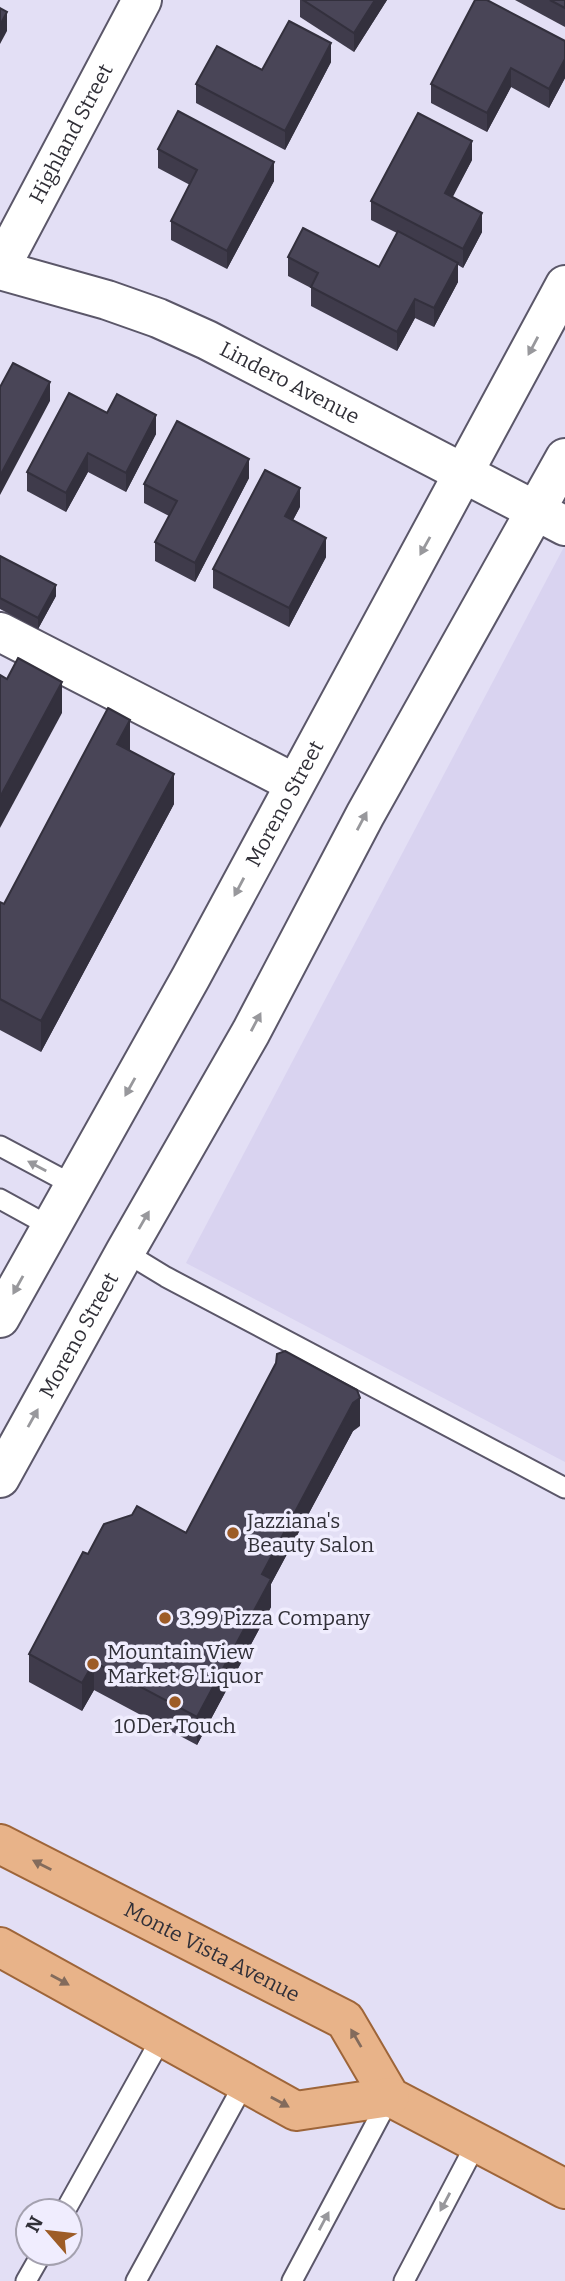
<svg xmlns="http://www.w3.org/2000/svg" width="565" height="2281" viewBox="0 0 565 2281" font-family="Bitter,serif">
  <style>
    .built { fill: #d9d3f0 }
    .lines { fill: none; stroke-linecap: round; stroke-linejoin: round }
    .lane-casing { stroke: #5b5769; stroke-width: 23 }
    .street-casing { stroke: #5b5769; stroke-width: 42 }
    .secondary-casing { stroke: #5b5769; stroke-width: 42 }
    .primary-casing { stroke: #9e6539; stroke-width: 42 }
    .lane { stroke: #fff; stroke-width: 19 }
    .street { stroke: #fff; stroke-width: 38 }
    .secondary { stroke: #fff; stroke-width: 38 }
    .primary { stroke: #e8b389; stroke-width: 38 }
    .wall { fill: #3f3b4b }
    .shaded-wall { fill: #33303d }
    .building { fill: #494557; stroke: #33303d; stroke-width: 2 }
    .oneway { fill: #98989c }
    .oneway2 { fill: #836b5c }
    .poi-dot { fill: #9d5c27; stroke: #f0edfe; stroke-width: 2.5 }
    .labels { text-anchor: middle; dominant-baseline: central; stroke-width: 7; stroke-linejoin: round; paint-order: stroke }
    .street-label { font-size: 21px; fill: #313038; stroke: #f0edfe }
    .poi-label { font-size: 21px; fill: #313038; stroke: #f0edfe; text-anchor: start }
  </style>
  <rect width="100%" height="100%" fill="#e3dff5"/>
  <!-- built -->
  <path class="built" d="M565,545v917l-379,-199z"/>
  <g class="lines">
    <defs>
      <g id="lane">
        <path d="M0,1146l75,40"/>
        <path d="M0,1199l51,28"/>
        <path d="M125,1252l41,25 399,211"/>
        <path d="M65,2211l97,-174"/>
        <path d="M26,2281l16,-28"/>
        <path d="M136,2281l109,-199"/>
        <path d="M292,2281l98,-184"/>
        <path d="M404,2281l73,-139"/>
      </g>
      <g id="street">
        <path id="s1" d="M0,268l142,-268"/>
        <path id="s2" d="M0,270l107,30 51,18 49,22 358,186"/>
        <path d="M0,632l294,151"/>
      </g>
      <g id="secondary">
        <path id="s3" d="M0,1318l191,-341 374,-692"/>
        <path id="s4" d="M0,1478l125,-226 126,-220 114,-217 200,-357"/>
      </g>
      <g id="primary">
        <path id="s5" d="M0,1844l345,176 45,77 175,92"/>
        <path d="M0,1947l296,164 94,-14"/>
      </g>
    </defs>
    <!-- lane casing -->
    <use href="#lane" class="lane-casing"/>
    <!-- street casing -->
    <use href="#street" class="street-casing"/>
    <!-- secondary casing -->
    <use href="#secondary" class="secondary-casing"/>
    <!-- primary casing -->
    <use href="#primary" class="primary-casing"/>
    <!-- lane -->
    <use href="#lane" class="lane"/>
    <!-- street -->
    <use href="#street" class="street"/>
    <!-- secondary -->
    <use href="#secondary" class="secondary"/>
    <!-- primary -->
    <use href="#primary" class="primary"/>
  </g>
  <!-- wall -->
  <g class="wall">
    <path d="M300,0h87l-33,52 -54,-35z"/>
    <path d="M515,0h50v27z"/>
    <path d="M565,41v37l-16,30 -38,-21 -24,45 -56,-29v-19z"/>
    <path d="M331,62l-46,88 -89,-47v-19l66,-14z"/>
    <path d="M158,149l116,32 -47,88 -56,-29v-19l19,-36 -32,-17z"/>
    <path d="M472,160l-20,37 30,35 -19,36 -5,-3v17l-24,45 -19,-9 -18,33 -86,-45v-18l-23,-12v-19l91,10 18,-34 -26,-13v-19z"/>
    <path d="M107,413l49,21 -30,58 -38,-20 -22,40 -39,-21v-19z"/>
    <path d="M249,478l-54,104 -40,-21v-19l14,-26 -25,-13v-19z"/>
    <path d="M300,507l-7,13 33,37 -37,70 -76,-39v-19z"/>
    <path d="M0,556l56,40 -18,33 -38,-20z"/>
    <path d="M130,750l44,54 -133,248 -41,-22v-128l4,2z"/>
    <path d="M360,1426l-7,5 -82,153v23l-74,138 -103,-55 -12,21 -53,-29v-28l59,-100 98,-21z"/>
  </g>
  <!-- shaded-wall -->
  <g class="shaded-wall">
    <path d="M375,0h12l-33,52v-19z"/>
    <path d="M7,12v19l-7,13v-19z"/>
    <path d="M331,43v19l-46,88v-19z"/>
    <path d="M565,59v19l-16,30v-19z"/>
    <path d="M511,68v19l-24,45v-19z"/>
    <path d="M472,141v19l-27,52v-19z"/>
    <path d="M274,162v19l-47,88v-18z"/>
    <path d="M482,213v19l-19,36v-19z"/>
    <path d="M458,263v19l-24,45v-19z"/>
    <path d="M415,299v19l-18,33v-19z"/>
    <path d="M50,382v19l-50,94v-19z"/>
    <path d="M156,415v19l-30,58v-19z"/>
    <path d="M88,453v19l-22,40v-19z"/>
    <path d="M249,459v19l-54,104v-19z"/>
    <path d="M300,488v19l-15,28v-19z"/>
    <path d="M326,538v19l-37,70v-19z"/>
    <path d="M56,585v11l-18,33v-11z"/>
    <path d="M62,682v31l-62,115v-31z"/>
    <path d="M130,720v31l-13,-7z"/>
    <path d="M174,774v30l-133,248v-31z"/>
    <path d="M360,1398v28l-7,5 -82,153v23l-74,138v-28l65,-143 91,-171z"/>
    <path d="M94,1662v28l-12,21v-28z"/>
  </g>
  <!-- building -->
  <g class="building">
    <path d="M303,0h72l-21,33z"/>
    <path d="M475,0h12l78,41v18l-16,30 -38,-21 -24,45 -56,-29z"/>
    <path d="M550,0h15v8z"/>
    <path d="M0,8l7,4 -7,13z"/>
    <path d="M289,21l42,22 -46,88 -89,-47 21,-38 45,24z"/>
    <path d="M178,111l96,51 -47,89 -56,-30 26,-51 -39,-21z"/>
    <path d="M418,113l54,28 -27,52 37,20 -19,36 -92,-48z"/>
    <path d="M303,228l76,39 19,-36 60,32 -24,45 -19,-9 -18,33 -86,-45 7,-14 -30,-16z"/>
    <path d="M13,363l37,19 -50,94v-89z"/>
    <path d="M69,393l38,20 10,-19 39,21 -30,58 -38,-20 -22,40 -39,-21z"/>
    <path d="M177,421l72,38 -54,104 -40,-21 22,-41 -33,-17z"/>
    <path d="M265,470l35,18 -15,28 41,22 -37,70 -76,-39z"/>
    <path d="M0,556l56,29 -18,33 -38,-20z"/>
    <path d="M18,658l44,24 -62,115v-122l7,4z"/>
    <path d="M108,708l22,12 -13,24 57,30 -133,247 -41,-22v-97l4,2z"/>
    <path d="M285,1351l72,39 3,8 -7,5 -91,171 9,5 -74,138 -103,-55 -12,21 -53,-29 54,-102 5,2 16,-30 28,-9 5,-9 49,27 90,-170 1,-9z"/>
  </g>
  <!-- one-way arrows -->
  <defs><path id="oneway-solid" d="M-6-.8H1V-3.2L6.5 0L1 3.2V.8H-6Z" transform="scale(1.75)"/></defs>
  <g class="oneway">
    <use href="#oneway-solid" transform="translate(533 346) rotate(118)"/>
    <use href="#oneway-solid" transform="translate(425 546) rotate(119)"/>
    <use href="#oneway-solid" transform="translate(362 821) rotate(-62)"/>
    <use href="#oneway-solid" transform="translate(239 887) rotate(118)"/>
    <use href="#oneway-solid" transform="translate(256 1022) rotate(-62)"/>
    <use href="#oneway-solid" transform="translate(130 1087) rotate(119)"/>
    <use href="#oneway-solid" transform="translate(37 1166) rotate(-152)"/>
    <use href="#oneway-solid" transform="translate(144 1220) rotate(-60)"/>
    <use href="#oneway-solid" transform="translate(18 1285) rotate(119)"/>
    <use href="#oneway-solid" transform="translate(33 1418) rotate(-61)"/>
    <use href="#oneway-solid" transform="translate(445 2202) rotate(118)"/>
    <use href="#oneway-solid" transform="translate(324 2221) rotate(-62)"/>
  </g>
  <g class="oneway2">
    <use href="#oneway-solid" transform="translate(42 1865) rotate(-153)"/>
    <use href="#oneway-solid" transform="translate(60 1980) rotate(29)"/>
    <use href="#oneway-solid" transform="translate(356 2038) rotate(-120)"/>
    <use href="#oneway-solid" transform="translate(280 2102) rotate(29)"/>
  </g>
  <!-- markers -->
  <g class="poi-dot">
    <circle cx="233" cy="1533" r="7"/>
    <circle cx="165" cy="1618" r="7"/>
    <circle cx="93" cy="1664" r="7"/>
    <circle cx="175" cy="1702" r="7"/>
  </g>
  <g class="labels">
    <!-- street labels -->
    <g class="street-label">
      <text stroke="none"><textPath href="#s1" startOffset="152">Highland Street</textPath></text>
      <text stroke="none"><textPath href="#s2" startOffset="312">Lindero Avenue</textPath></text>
      <text stroke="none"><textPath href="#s3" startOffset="588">Moreno Street</textPath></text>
      <text stroke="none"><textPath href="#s4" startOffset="163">Moreno Street</textPath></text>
      <text stroke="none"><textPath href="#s5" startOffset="238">Monte Vista Avenue</textPath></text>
    </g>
    <!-- poi labels -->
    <g class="poi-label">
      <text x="247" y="1521">Jazziana's<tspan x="247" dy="24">Beauty Salon</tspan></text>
      <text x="179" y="1618">3.99 Pizza Company</text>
      <text x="107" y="1652">Mountain View<tspan x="107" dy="24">Market &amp; Liquor</tspan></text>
      <text x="175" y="1726" text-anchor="middle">10Der Touch</text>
    </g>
  </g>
  <!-- north arrow -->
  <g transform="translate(49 2232) rotate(298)"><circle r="33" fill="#f0edfe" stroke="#a4a1af" stroke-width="2"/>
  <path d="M0-5L12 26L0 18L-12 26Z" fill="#9d5c27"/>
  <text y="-10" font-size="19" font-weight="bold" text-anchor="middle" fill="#313038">N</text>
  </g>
</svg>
